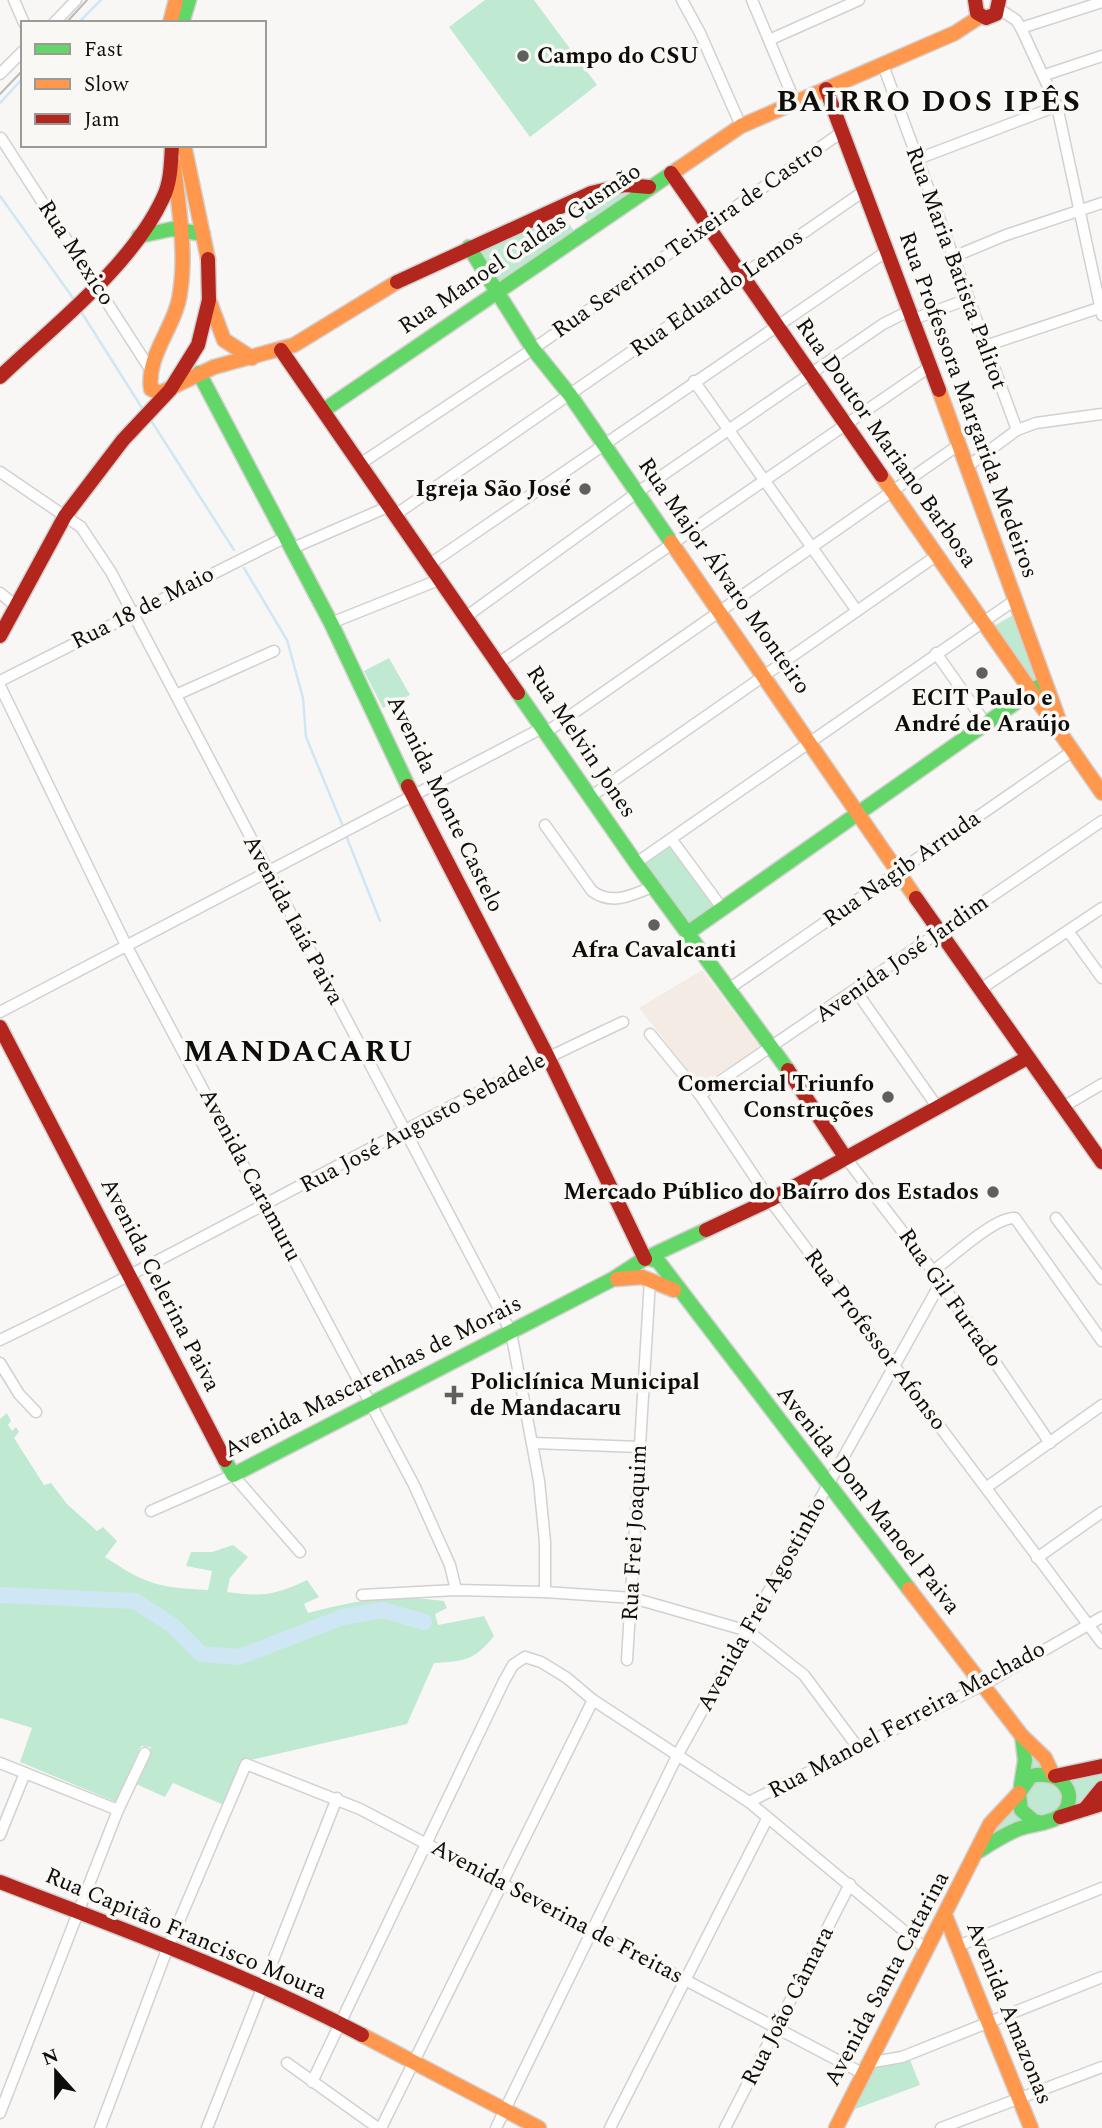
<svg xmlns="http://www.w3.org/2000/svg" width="1102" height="2128" viewBox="0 0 1102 2128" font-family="Spectral,serif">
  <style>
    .education { fill: #f5ebe5 }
    .green { fill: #c0e9d2 }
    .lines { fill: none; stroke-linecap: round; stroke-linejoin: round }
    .stream { stroke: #cfe7f4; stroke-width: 2.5 }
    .river { stroke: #cfe7f4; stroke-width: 16 }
    .street-casing { stroke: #d2d1d0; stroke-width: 13 }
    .fast-casing { stroke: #d2d1d0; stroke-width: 17 }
    .slow-casing { stroke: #d2d1d0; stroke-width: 17 }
    .jam-casing { stroke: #d2d1d0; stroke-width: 17 }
    .street { stroke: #fefefe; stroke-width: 10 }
    .fast { stroke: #63d668; stroke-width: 14 }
    .slow { stroke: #ff974d; stroke-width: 14 }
    .jam { stroke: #b3261e; stroke-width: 14 }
    .tram { stroke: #babab9; stroke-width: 2 }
    .poi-dot { fill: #5f5f5d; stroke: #f9f8f4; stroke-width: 2.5 }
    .labels { text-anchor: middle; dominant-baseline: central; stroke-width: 7; stroke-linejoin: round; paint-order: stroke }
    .poi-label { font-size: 23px; font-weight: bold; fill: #0d0d0b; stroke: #f9f8f4; text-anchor: end }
    .street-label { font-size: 23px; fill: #0d0d0b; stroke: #f9f8f4 }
    .district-label { font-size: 30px; font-weight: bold; letter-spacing: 2px; fill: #0d0d0b; stroke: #f9f8f4 }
  </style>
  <rect width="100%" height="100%" fill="#f8f7f5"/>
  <!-- education -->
  <path class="education" d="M702,970l59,78 -61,37 -61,-77z"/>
  <!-- green -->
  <g class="green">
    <path d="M485,0h49l63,85 -67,52 -81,-110z"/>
    <path d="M637,190l-48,33 -12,-15 33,-14z"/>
    <path d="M560,212l16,21 -78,54 -23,-40z"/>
    <path d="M1017,613l24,66 -4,4 -6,-2 -39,-54z"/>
    <path d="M389,658l21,37 -27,13 -19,-37z"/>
    <path d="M672,840l50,68 -34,22 -52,-67z"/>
    <path d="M7,1413l4,8 -3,4 4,6 4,-4 3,5 -5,6 30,47 7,-2 16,21 30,27 6,-4 14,14 -12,16c40,27 55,31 103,33l4,-19 -26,-5 5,-14h21l21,-7 15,12 -18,21 -3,14c34,5 50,3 80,-12l12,17 -15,7 4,9c48,-13 86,-19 136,-12l3,7 -12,6 3,11 46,-9 10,20c-20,25 -30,25 -60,27l-27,61 -161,37 -20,45 -53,-23 -8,14 -29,-13 15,-37 -10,-1 -25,56 -96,-40 12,-34 -32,-10v-299z"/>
    <path d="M1031,1749l20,29 51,-8v28l-112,40 23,-34z"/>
    <path d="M910,2060l10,25 -70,26 22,-44z"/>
  </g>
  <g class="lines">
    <!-- stream -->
    <g class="stream">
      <path d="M78,23l23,-23"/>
      <path d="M0,103l23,-25"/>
      <path d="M0,196l73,102"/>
      <path d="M80,310l62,98"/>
      <path d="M152,422l82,128"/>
      <path d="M244,568l43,72 16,58 3,39 36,87"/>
      <path d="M347,838l33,83"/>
    </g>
    <!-- river -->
    <path class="river" d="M0,1595l135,6 37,24 29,29 38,3 104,-40 40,-7 41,12"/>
    <defs>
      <g id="street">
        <path d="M14,0l10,23"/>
        <path d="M682,0l18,33 41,93"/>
        <path d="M752,0l43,102"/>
        <path d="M999,9l17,11 5,8 36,78 45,209"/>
        <path d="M54,23l22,-23"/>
        <path d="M1021,28l81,-26"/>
        <path d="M769,40l90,-40"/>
        <path d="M883,65l134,365"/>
        <path d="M0,74l23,-23"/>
        <path d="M1045,75l57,-19"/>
        <path d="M1,138l149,231"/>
        <path d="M915,160l142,-54"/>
        <path d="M953,257l53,-22 96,-32"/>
        <path d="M914,319l54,-20"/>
        <path d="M985,346l117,-39"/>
        <path d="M694,381l163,230"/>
        <path d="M360,464l173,-115 309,-217"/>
        <path d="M968,466l49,-36 19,-7 66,-9"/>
        <path d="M0,472l81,55 30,45 400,760 28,149 6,61v50"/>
        <path d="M395,515l469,-324"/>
        <path d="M293,548l97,-42"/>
        <path d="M430,564l457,-313"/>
        <path d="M0,593l16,13"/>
        <path d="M467,616l171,-124 245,-168 28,-14"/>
        <path d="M331,623l110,-44"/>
        <path d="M936,653l50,71"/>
        <path d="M500,662l431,-296"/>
        <path d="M0,681l286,-144"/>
        <path d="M0,686l126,259 288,540 36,80 6,25"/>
        <path d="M176,695l98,-44"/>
        <path d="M548,731l412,-287"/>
        <path d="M590,797l346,-241"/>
        <path d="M545,825l47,66c20,15 41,4 62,-5"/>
        <path d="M672,840l50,68"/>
        <path d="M636,863l379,-263"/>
        <path d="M1068,931l34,47"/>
        <path d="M730,988l344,-238"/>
        <path d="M979,990l123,-82"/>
        <path d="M856,991l82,117"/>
        <path d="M0,1012l544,-285"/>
        <path d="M650,1034l50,61 70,105 332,443"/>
        <path d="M700,1095l402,-274"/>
        <path d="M1063,1107l39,-23"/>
        <path d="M845,1157l88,114 117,172"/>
        <path d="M1056,1218l46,61"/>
        <path d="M933,1271c18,-13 61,-54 82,-53l87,123"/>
        <path d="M0,1340c210,-101 411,-220 623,-318"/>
        <path d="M0,1363l19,31 17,18"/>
        <path d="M534,1443l106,4"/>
        <path d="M987,1487l115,-82"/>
        <path d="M151,1511l82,-36 67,77"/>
        <path d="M1037,1558l65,-46"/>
        <path d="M362,1595l94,-5 89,2 88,6 115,33 56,44 55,74"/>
        <path d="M627,1660l23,-380"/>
        <path d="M0,1763l118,47"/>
        <path d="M749,1802l234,-117 119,-68"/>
        <path d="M0,1835l25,-62"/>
        <path d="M958,1946l144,-58"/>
        <path d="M287,2063l91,65"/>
        <path d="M867,2063l35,-6 200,-80"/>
        <path d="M312,2082l192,-401 9,-16 12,-8 16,5 26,16 26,22 156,102 178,148"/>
        <path d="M0,2113l118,-303 27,-57"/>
        <path d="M100,2128l68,-181 78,-183 114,45 502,264"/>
        <path d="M207,2128l130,-330"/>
        <path d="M381,2128l212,-428"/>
        <path d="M496,2128l182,-374 263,-472"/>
        <path d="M610,2128l157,-309"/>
        <path d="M725,2128l125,-244"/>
        <path d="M941,2128l161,-61"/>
      </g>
      <g id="fast">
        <path d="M182,23l7,-23"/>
        <path d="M139,236l33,-7 31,5"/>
        <path d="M469,247l64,102 37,46 101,147"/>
        <path d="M199,373l132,250 77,163"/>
        <path d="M324,410l354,-241"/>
        <path d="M518,693l118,170 152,207"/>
        <path d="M689,932l349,-245"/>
        <path d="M647,1258l11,3 251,328"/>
        <path d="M225,1460l8,15 380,-196 31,-20 62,-29"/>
        <path d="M1021,1786l4,-26 -3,-24"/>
        <path d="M979,1851c12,-8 25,-16 39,-22 17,-7 51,-4 51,-32 0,-7 -5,-14 -11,-18 -9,-5 -18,-5 -27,-3l-12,17 2,17 13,11 9,2"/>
      </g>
      <g id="slow">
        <path d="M170,23l6,-23"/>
        <path d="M184,145l24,114"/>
        <path d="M174,164c4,42 13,86 6,129 -4,33 -34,62 -29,96l9,4 54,-26 80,-22 103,-63"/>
        <path d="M678,169l63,-43 214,-93 26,-17"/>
        <path d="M209,300l15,40 28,18"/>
        <path d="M939,390l121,333"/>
        <path d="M881,475l221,318"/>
        <path d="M671,542l245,356"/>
        <path d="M617,1279l25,-2 32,13"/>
        <path d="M909,1589l113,147 23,22 8,17"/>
        <path d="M945,1915l86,213"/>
        <path d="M362,2035l177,93"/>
        <path d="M836,2128l154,-304 29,-31"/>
      </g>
      <g id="jam">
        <path d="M975,0l2,13 9,5 10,-4 3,-14"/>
        <path d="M826,89l113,301"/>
        <path d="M671,173l210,302"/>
        <path d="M397,282l194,-89 34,-8 24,2"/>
        <path d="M281,350l237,343"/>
        <path d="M0,377c54,-52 131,-110 163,-179 8,-16 8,-35 9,-53"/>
        <path d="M0,636l65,-120 58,-76 47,-50 28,-45 11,-45 -1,-41"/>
        <path d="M408,786l140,271 97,202"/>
        <path d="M916,898l186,264"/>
        <path d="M0,1027l225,433"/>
        <path d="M788,1070l57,87"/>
        <path d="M706,1230l64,-30 257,-142"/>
        <path d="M1055,1776l47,-10"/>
        <path d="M1085,1809l17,-21"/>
        <path d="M1060,1817l42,-13"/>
        <path d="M0,1882c122,47 246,92 362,153"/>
      </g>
    </defs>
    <!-- street casing -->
    <use href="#street" class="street-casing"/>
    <!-- fast casing -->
    <use href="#fast" class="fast-casing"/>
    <!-- slow casing -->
    <use href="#slow" class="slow-casing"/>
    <!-- jam casing -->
    <use href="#jam" class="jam-casing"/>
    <!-- street -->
    <use href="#street" class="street"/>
    <!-- fast -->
    <use href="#fast" class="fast"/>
    <!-- slow -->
    <use href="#slow" class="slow"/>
    <!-- jam -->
    <use href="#jam" class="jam"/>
    <!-- tram -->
    <g class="tram">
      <path d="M66,23l21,-23"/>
      <path d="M0,94l23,-24"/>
    </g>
  </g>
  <!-- markers -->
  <g class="poi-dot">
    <circle cx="523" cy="56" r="7"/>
    <circle cx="585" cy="489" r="7"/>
    <circle cx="982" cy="673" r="7"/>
    <circle cx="654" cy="925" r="7"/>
    <circle cx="888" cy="1097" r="7"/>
    <circle cx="993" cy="1192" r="7"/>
    <path d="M450.5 1384.5h7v7h7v7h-7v7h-7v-7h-7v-7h7z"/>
  </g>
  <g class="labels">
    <!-- poi labels -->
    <g class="poi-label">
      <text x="537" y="56" text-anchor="start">Campo do CSU</text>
      <text x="571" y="489">Igreja São José</text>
      <text x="982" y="698" text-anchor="middle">ECIT Paulo e<tspan x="982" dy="26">André de Araújo</tspan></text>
      <text x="654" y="950" text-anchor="middle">Afra Cavalcanti</text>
      <text x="874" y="1084">Comercial Triunfo<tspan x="874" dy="26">Construções</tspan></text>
      <text x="979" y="1192">Mercado Público do Baírro dos Estados</text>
      <text x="470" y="1382" text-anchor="start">Policlínica Municipal<tspan x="470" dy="26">de Mandacaru</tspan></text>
    </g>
    <!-- street labels -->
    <g class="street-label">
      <text transform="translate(688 240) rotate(-35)">Rua Severino Teixeira de Castro</text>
      <text transform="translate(520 249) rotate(-34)">Rua Manoel Caldas Gusmão</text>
      <text transform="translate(76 253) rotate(57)">Rua Mexico</text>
      <text transform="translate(956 268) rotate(70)">Rua Maria Batista Palitot</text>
      <text transform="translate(717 293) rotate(-35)">Rua Eduardo Lemos</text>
      <text transform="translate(968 405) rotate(70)">Rua Professora Margarida Medeiros</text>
      <text transform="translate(886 443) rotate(55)">Rua Doutor Mariano Barbosa</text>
      <text transform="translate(724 576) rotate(55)">Rua Major Álvaro Monteiro</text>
      <text transform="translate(143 608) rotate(-27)">Rua 18 de Maio</text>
      <text transform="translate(581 742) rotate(56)">Rua Melvin Jones</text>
      <text transform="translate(445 804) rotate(64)">Avenida Monte Castelo</text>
      <text transform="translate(902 869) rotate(-35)">Rua Nagib Arruda</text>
      <text transform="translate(293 920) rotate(62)">Avenida Iaiá Paiva</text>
      <text transform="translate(902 959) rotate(-35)">Avenida José Jardim</text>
      <text transform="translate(423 1123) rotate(-28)">Rua José Augusto Sebadele</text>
      <text transform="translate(250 1175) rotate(62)">Avenida Caramuru</text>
      <text transform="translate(160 1285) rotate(63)">Avenida Celerina Paiva</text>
      <text transform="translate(950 1298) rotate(55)">Rua Gil Furtado</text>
      <text transform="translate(875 1340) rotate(53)">Rua Professor Afonso</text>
      <text transform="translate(373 1377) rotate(-27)">Avenida Mascarenhas de Morais</text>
      <text transform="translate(868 1500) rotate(52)">Avenida Dom Manoel Paiva</text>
      <text transform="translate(635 1533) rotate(-87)">Rua Frei Joaquim</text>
      <text transform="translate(762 1604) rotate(-61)">Avenida Frei Agostinho</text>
      <text transform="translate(907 1720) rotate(-28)">Rua Manoel Ferreira Machado</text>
      <text transform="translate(557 1912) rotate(28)">Avenida Severina de Freitas</text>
      <text transform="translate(186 1934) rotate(23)">Rua Capitão Francisco Moura</text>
      <text transform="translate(887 1979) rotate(-62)">Avenida Santa Catarina</text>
      <text transform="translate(788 2006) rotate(-63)">Rua João Câmara</text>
      <text transform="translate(1009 2013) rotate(68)">Avenida Amazonas</text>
    </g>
    <!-- district labels -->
    <g class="district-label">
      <text x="929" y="102">BAIRRO DOS IPÊS</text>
      <text x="299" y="1052">MANDACARU</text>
    </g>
  </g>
  <!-- legend -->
  <rect x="21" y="21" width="245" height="126" fill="#f9f8f4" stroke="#9b9a97" stroke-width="2"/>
  <rect x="35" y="44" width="35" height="10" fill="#63d668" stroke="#9b9a97" stroke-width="2"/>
  <text x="84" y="56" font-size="21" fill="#0d0d0b">Fast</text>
  <rect x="35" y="79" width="35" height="10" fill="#ff974d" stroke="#9b9a97" stroke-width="2"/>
  <text x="84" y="91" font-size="21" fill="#0d0d0b">Slow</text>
  <rect x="35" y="114" width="35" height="10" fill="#b3261e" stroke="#9b9a97" stroke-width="2"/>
  <text x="84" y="126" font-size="21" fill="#0d0d0b">Jam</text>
  <!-- north arrow -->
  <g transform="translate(56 2072) rotate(339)" stroke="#f9f8f4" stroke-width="5" paint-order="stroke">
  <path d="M0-5L12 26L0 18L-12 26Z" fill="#0d0d0b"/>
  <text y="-10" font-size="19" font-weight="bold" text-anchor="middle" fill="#0d0d0b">N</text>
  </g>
</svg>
